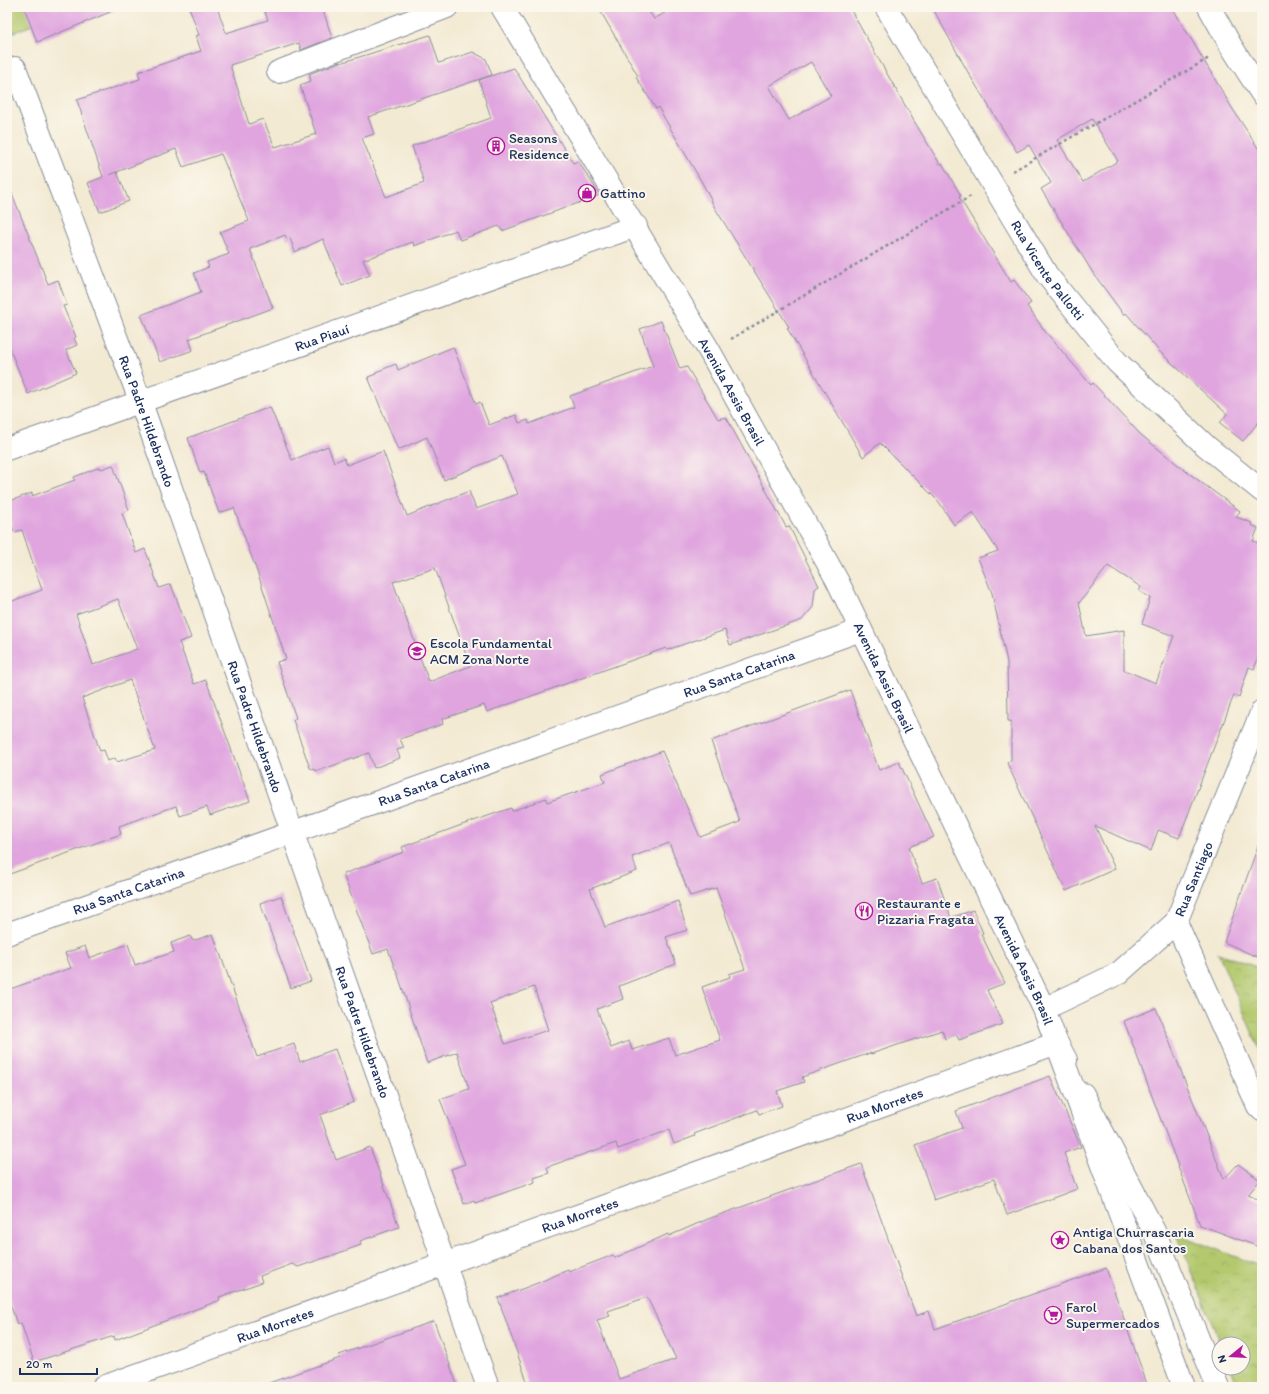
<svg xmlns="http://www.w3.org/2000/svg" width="1269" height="1394" viewBox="0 0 1269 1394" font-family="Itim,sans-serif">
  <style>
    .grass { fill: #b4c96e; stroke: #687c66 }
    .park { fill: url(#park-crowns); stroke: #687c66 }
    .building { fill: #e0a5df; fill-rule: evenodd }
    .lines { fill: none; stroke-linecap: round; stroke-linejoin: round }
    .minor-casing { stroke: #878c98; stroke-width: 24 }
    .major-casing { stroke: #878c98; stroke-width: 24 }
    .path { stroke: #878c98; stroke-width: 2.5; stroke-dasharray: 3 3; stroke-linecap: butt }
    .minor { stroke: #fff; stroke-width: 22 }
    .major { stroke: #fff; stroke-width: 22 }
    .labels { text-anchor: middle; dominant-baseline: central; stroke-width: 4; stroke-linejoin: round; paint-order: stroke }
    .poi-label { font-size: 14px; fill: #1b2f5e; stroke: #fbf7ec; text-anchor: start }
    .street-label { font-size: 14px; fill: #1b2f5e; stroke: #fbf7ec }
  </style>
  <defs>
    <pattern id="park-crowns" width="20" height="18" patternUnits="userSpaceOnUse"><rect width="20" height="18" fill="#b4c96e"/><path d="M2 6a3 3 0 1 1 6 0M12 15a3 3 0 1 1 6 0" fill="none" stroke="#9aad62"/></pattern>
  </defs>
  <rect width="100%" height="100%" fill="#fbf7ec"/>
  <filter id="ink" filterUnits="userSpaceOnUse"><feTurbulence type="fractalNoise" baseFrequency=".025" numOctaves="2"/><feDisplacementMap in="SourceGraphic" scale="8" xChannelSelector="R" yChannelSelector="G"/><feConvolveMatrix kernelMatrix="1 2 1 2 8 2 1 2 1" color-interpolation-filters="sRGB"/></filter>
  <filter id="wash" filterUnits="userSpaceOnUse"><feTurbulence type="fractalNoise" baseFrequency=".012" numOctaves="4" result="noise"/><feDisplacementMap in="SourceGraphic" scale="16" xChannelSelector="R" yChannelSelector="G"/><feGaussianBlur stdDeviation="0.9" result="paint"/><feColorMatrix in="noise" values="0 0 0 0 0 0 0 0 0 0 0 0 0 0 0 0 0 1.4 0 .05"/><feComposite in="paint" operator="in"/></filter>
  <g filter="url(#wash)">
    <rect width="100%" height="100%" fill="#f3ead3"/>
    <!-- grass -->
    <path class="grass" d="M7,7h71l-71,28z"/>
    <!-- park -->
    <g class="park">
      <path d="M1218,953l44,16v86z"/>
      <path d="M1177,1234l85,33v120h-25l-7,-19h13v-24h-23z"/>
    </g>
    <g id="blocks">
      <!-- building -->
      <g class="building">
        <path d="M24,7h96v1l-83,34z"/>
        <path d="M189,7h28l9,26 42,-13 -5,-13h59l10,31 -31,12 -2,-7 -69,22 19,59 14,-5 12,28 41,-13 -16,-49 11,-4 -2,-7 31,-12v1l90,-28 9,28 34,-11 13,7 6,16 -124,42 6,17 -12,4 24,59 38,-14 -12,-37 79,-28 -12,-38 35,-12 59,95 5,-2 22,34 -98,36 -3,-5 -39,14 -4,-10 -42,16 -1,-4 -50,18 7,15 -28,11 -19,-47 -28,13 -5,-14 -3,1 -2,-4 -35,14 23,59 -84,31 4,11 -33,12 -19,-47 60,-23 -7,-19 15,-6 -2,-5 22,-8 -9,-22 29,-11 -28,-67 -38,13 -7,-18 -67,26 8,-3 12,29 -29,11 -12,-29 15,-6 -26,-77 63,-21 -2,-7 63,-21 -5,-15 3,-1z"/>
        <path d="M598,7h48l8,12 21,-12h174l65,114 26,43 2,-1 19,33 -2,1 33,54 19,31 3,-2 17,23 -4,3 17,24 47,55 2,-2 47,51 43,35 57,42 -4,6 16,6 -1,2 7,3 -5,13 9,3v104l-8,21 -5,-2 -10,30 -5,-2 -55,143 -21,-8 -7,21 -56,-25 20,43 -49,22 -59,-128 4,-3v-39h-3l-1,-59 -15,-69 -14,-35 20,-7 -25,-39 -19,13 -15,-23 -59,-59 -17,14 -76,-129 2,-1 -74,-119 -11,-22 -46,-79 -2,2 -20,-32 2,-1zM811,62l20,34 -42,24 -20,-34zM1108,566l33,21 -2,4 11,7 -8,26 32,12 -18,47 -32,-13v-40l-38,6 -7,-33z"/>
        <path d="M932,7h240l60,101 30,46v264l-19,23 -23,-18 7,-9 -68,-63 -33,-38 -2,2 -31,-42 -52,-84 10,-6 -22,-38 -12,7 -48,-78zM1092,119l26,42 -35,21 -26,-42z"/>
        <path d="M7,186h2l39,98 10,-4 9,25 -4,1 13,31 -2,1 3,7 -11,5 10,23 -48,21 -21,-52z"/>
        <path d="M661,321l19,48 7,-2 31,52 8,-2 60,110 3,-1 30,60 -4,3 -2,18 -11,13 -72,25 -5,-15 -58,20 -1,-2 -179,64 -3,-7 -42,14 1,5 -43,15 4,9 -7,2 3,8 -26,10 -5,-15 -51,18 -8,-3 -17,-48 3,-2 -19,-56 9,-3 -27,-82 -25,-69 -15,5 -15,-41 -4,1 -12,-35 82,-31 22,53 36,-14 6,16 10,-4 3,7 36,-14 24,65 62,-25 7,18 42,-15 -16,-38 -58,24 -17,-43 -29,13 -30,-73 8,-3v-2l20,-8 2,6 55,-23 23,57 4,-2 9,23 27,-10 3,8 9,-3 1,4 45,-17 -4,-11 83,-30 -13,-37zM435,568l35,98 -41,16 -36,-100z"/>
        <path d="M113,465l16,45 -7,3 14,40 9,-4 14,39 12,-4 20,54 -12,4 15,42 12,-4 44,121 -40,14 -3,-8 -27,9 -4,-10 -57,20 2,8 -114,41v-272l35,-13 -20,-60 -8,2 -7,-21v-9l25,-9v3l43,-16 -1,-3 26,-10 1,2zM118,599l19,50 -44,16 -17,-51zM130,680l25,70 -38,12 -2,-4 -7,3 -4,-11 -4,1 -18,-53z"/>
        <path d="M850,690l29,80 20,-8 35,75 -25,10 13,36 15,-5 14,40 22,-8 10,23 -2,1 24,49 -18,7 16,34 -44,16 -3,-6 -11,5 -3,-9 -71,24 -1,-1 -68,24 2,5 -27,9 5,15 -23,8 -2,-4 -63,24 1,2 -21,8 -5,-14 -51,19 -2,-6 -69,24 2,6 -15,5 1,4 -60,21 -1,-3 -10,4 -13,-35 14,-5 -25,-65 29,-10 -12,-37 -30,11 -31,-94h-1l-7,-20 -15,5 -30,-80 61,-22 -2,-5 57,-21 52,-18 1,3 34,-13 1,4 58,-20 -3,-8 60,-23 38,86 40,-15 -29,-81zM669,843l21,53 26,-8 29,81 -16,5 1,3 -28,10 18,53 -45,15 -6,-17 -37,12 -3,-9 -18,7 -14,-39 26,-10 -4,-13 57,-22 -10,-27 21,-7 -9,-29 -73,26 -15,-38 47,-18 -5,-14zM534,987l14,43 -43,14 -15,-41z"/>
        <path d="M1259,843h3v100l-5,14 -33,-15z"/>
        <path d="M281,896l30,85 -20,7 -31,-85z"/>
        <path d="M213,934l44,123 37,-13 6,18 35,-13 19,53 -34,13 16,45 34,-13 29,80 -39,14 1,4 -25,9 -38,13 -6,-3 -32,12 2,6 -43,15 1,3 -105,40 -1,-4 -80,26 -13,-39 -4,1 -10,-29v-305l64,-22 -6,-15 20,-7 4,12 39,-14 7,21 39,-13 -3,-9 19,-7 3,5z"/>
        <path d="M1156,1008l68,171 14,-15 22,16 -12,15 14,6v47l-62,-23 -76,-204z"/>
        <path d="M1050,1076l31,71 -17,6 13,36 -70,26 -13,-36 -60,21 -19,-55 47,-17 -6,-17z"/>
        <path d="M861,1164l55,152 13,-5 6,18 171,-61 42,119h-619l-31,-89 37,-14 33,-14 1,2 44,-17 2,3 53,-24 1,2 39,-17zM647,1297l29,62 -57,20 -22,-59 13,-4 -2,-5z"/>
        <path d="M434,1321l24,66h-191l-1,-3 74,-26 -1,-3z"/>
      </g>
    </g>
  </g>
  <g filter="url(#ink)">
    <use href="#blocks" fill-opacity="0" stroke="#878c98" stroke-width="1"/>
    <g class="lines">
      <defs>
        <g id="minor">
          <path id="s1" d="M886,7l161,268 70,87 89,84 56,45"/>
          <path d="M1209,7l22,39 31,48"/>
          <path id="s2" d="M15,68l126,335 347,984"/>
          <path d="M278,72l169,-65"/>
          <path id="s3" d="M7,449l629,-223"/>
          <path d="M1176,922l82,184 4,4"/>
          <path id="s4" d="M7,934l854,-304"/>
          <path id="s5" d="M1044,1009l75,-36 57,-51 86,-211"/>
          <path d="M1083,1094l71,137 64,156"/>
          <path id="s6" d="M103,1387l954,-344 9,17"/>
        </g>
        <g id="major">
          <path id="s7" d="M502,7l208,345 127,228 207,429 140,378"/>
        </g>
      </defs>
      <!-- minor casing -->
      <use href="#minor" class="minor-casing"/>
      <!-- major casing -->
      <use href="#major" class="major-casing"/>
      <!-- path -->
      <g class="path">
        <path d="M1013,171l196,-113"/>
        <path d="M731,339l240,-143"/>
      </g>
      <!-- minor -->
      <use href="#minor" class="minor"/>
      <!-- major -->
      <use href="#major" class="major"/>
    </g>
  </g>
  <!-- icons -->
  <defs>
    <symbol id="building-ring" viewBox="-11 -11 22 22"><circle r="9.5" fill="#fbf7ec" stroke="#b5179e" stroke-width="1.5"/><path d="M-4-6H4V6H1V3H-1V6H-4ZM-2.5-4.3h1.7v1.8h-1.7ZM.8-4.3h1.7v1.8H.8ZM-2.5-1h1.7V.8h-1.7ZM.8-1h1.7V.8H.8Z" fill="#b5179e"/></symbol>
    <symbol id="shop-ring" viewBox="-11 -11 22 22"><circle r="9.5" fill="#fbf7ec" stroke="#b5179e" stroke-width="1.5"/><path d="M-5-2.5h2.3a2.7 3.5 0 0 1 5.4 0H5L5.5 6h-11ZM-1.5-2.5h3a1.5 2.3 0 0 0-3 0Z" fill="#b5179e"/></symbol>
    <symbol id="school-ring" viewBox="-11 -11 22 22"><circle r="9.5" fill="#fbf7ec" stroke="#b5179e" stroke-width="1.5"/><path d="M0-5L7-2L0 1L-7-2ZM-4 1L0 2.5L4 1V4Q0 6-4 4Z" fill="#b5179e"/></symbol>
    <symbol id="restaurant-ring" viewBox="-11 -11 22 22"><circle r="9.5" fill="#fbf7ec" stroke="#b5179e" stroke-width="1.5"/><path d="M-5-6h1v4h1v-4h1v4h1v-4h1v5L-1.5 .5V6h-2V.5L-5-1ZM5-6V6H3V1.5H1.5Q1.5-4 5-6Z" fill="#b5179e"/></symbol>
    <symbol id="sight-ring" viewBox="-11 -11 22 22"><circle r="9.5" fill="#fbf7ec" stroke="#b5179e" stroke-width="1.5"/><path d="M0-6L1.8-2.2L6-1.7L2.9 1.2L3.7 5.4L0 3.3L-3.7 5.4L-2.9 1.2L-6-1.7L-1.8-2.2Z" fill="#b5179e"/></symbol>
    <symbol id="supermarket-ring" viewBox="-11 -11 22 22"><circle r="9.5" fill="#fbf7ec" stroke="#b5179e" stroke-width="1.5"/><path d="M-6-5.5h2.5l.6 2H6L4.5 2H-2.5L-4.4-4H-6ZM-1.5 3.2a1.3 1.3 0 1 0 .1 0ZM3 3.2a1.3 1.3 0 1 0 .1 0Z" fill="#b5179e"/></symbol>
  </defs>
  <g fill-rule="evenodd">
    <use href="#building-ring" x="486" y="136" width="20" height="20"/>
    <use href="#shop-ring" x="577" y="183" width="20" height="20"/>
    <use href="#school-ring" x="407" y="641" width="20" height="20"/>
    <use href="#restaurant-ring" x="854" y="901" width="20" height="20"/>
    <use href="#sight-ring" x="1050" y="1230" width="20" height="20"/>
    <use href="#supermarket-ring" x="1043" y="1305" width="20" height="20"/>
  </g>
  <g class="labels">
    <!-- poi labels -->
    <g class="poi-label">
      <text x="509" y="138">Seasons<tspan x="509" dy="16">Residence</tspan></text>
      <text x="600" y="193">Gattino</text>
      <text x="430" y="643">Escola Fundamental<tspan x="430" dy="16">ACM Zona Norte</tspan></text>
      <text x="877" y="903">Restaurante e<tspan x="877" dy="16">Pizzaria Fragata</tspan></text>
      <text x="1073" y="1232">Antiga Churrascaria<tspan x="1073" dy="16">Cabana dos Santos</tspan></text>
      <text x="1066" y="1307">Farol<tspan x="1066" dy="16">Supermercados</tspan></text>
    </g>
    <!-- street labels -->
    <g class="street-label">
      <text stroke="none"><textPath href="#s1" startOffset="309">Rua Vicente Pallotti</textPath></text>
      <text stroke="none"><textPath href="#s3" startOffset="334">Rua Piauí</textPath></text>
      <text stroke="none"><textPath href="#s7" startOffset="448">Avenida Assis Brasil</textPath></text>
      <text stroke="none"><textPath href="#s2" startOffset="377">Rua Padre Hildebrando</textPath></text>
      <text stroke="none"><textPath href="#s4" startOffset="777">Rua Santa Catarina</textPath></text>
      <text stroke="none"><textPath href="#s7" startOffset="772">Avenida Assis Brasil</textPath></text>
      <text stroke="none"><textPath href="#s2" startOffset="701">Rua Padre Hildebrando</textPath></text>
      <text stroke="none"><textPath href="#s4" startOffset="453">Rua Santa Catarina</textPath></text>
      <text stroke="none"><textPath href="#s5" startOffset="206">Rua Santiago</textPath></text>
      <text stroke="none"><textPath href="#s4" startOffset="129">Rua Santa Catarina</textPath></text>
      <text stroke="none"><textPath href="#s7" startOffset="1096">Avenida Assis Brasil</textPath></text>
      <text stroke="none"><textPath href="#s2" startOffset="1025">Rua Padre Hildebrando</textPath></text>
      <text stroke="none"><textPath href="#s6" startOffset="831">Rua Morretes</textPath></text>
      <text stroke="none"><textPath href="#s6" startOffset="507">Rua Morretes</textPath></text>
      <text stroke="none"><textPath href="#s6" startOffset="183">Rua Morretes</textPath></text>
    </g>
  </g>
  <!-- margin -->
  <rect width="1269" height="1394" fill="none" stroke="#fbf7ec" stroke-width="24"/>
  <!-- north arrow -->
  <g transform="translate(1231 1356) rotate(252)"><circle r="19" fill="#fbf7ec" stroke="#a1a7b3"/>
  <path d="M0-3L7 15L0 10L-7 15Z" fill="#b5179e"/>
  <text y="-6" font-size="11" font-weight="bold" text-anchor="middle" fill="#1b2f5e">N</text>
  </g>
  <!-- scale -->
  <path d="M20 1368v6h77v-6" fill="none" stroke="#1b2f5e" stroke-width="2"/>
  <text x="26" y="1368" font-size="12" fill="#1b2f5e" stroke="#fbf7ec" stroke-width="3" paint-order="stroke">20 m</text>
</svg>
